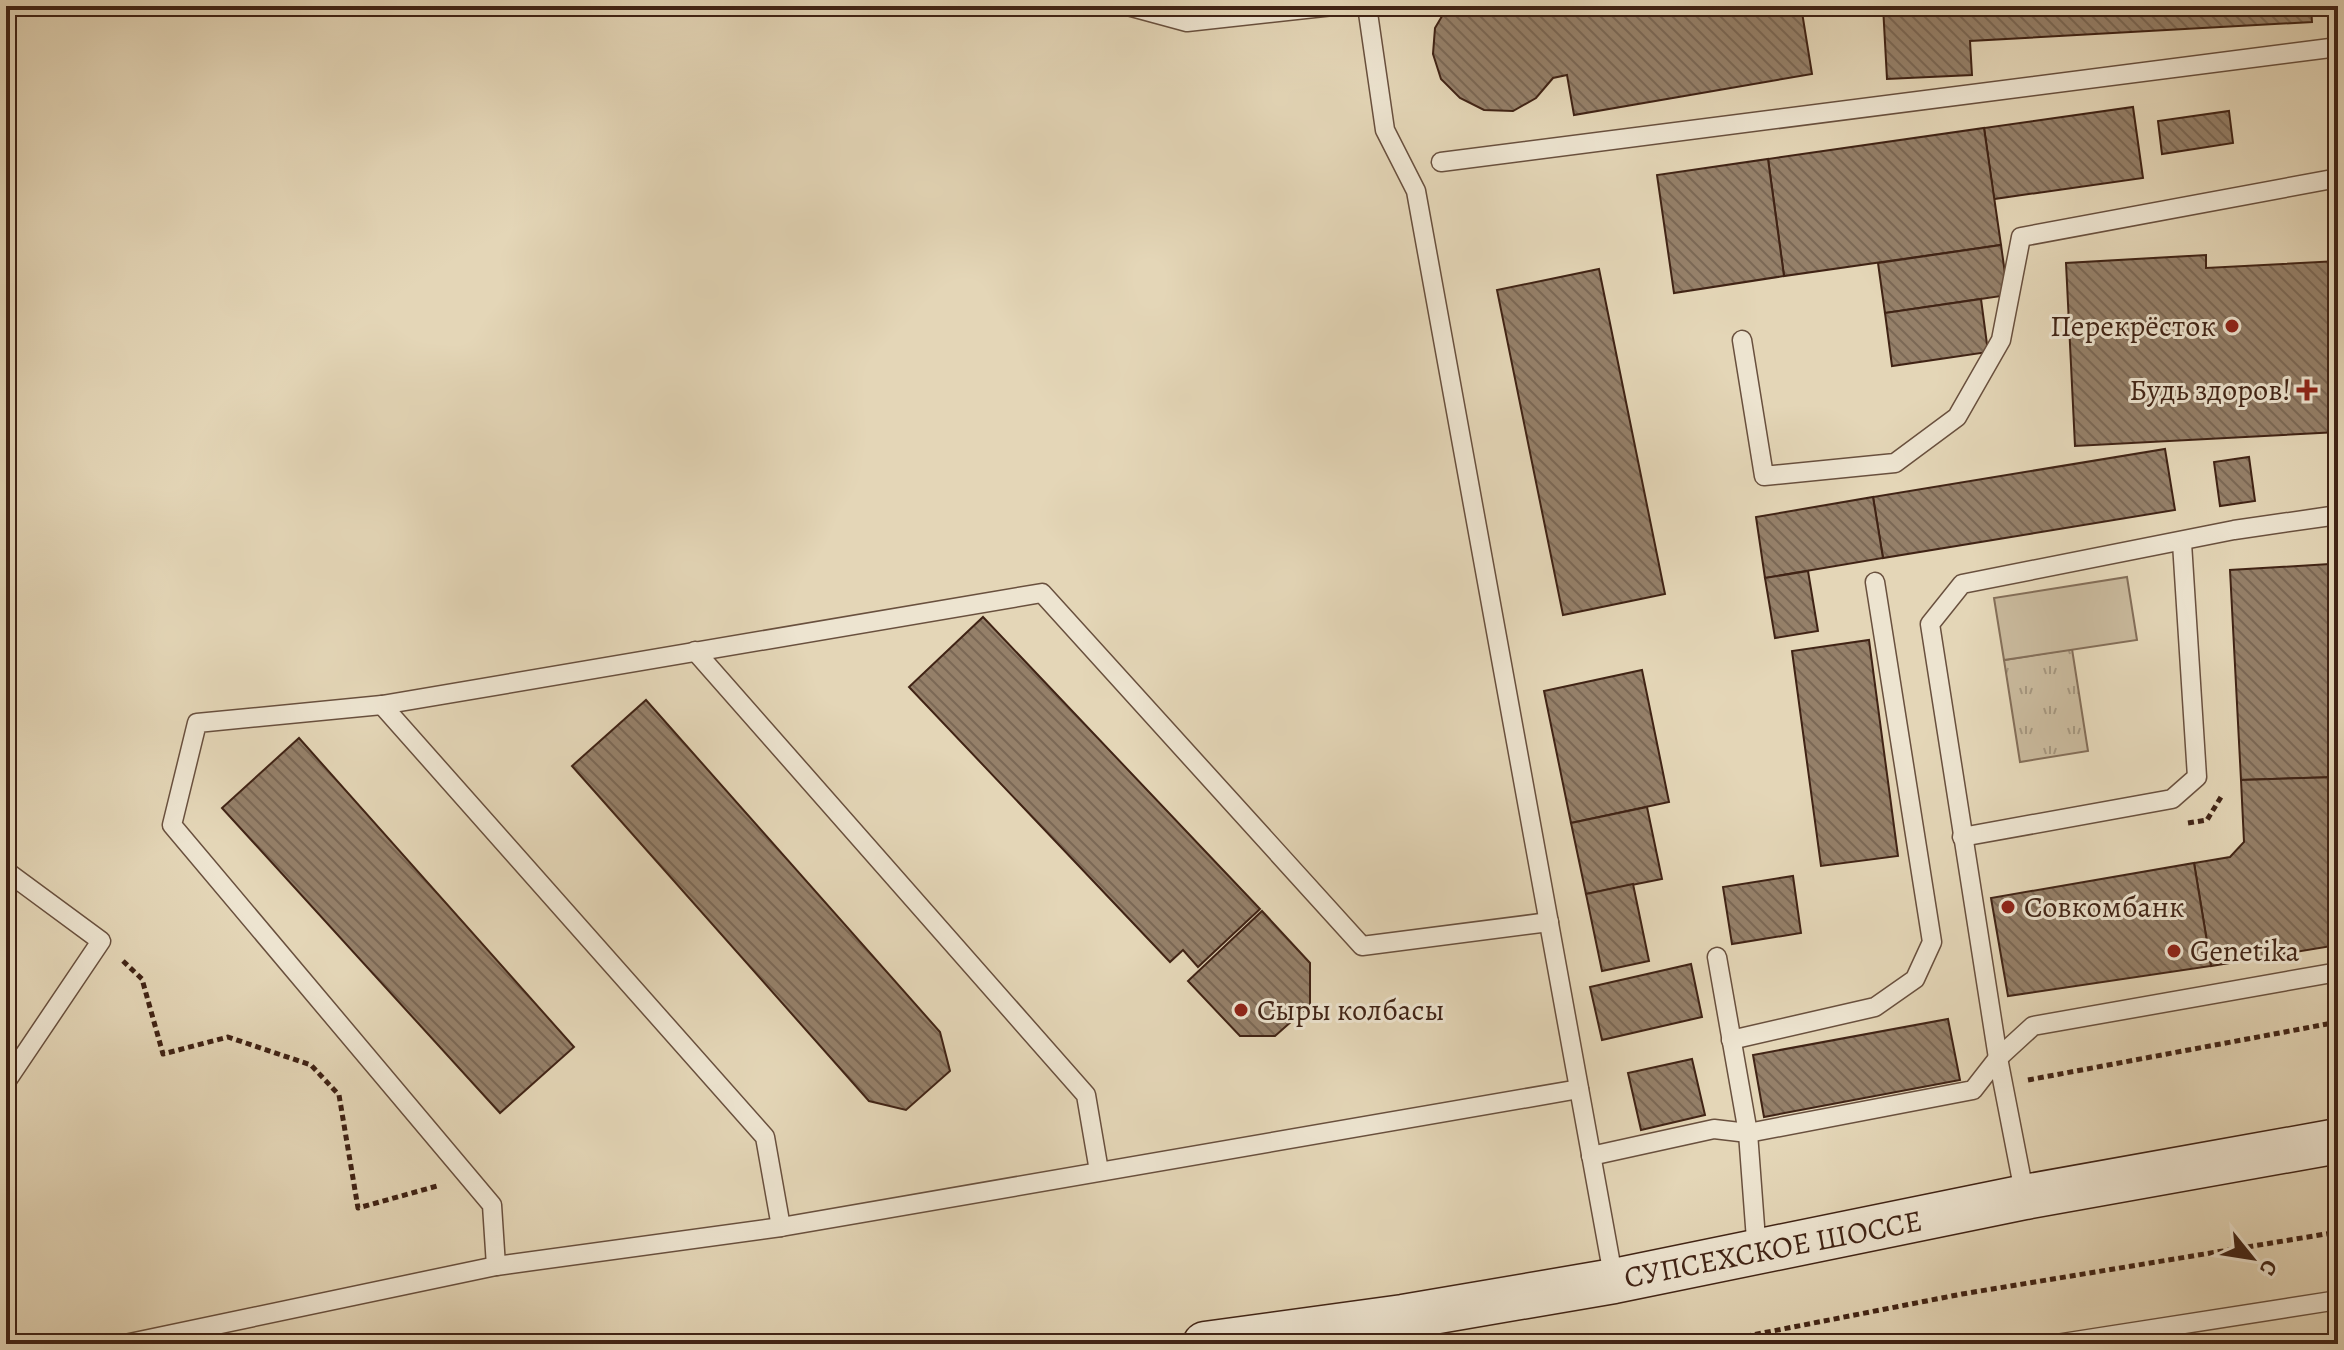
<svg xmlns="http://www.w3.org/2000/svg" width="2344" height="1350" viewBox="0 0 2344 1350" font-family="Alegreya,serif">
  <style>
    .park { fill: url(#park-tufts); stroke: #846e58; stroke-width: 2 }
    .garden { fill: #c8b89b; stroke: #846e58; stroke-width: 2 }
    .building { fill: url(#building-back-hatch); stroke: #402315; stroke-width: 2 }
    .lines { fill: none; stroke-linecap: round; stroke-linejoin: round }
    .lane-casing { stroke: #69503e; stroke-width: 21 }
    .secondary-casing { stroke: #402315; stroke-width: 47 }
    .path { stroke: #402315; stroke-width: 5; stroke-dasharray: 6 4; stroke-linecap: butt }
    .lane { stroke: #ede4d0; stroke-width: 18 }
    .secondary { stroke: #ede4d0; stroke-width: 44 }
    .poi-dot { fill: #8f2418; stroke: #ede4d0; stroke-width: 3 }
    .labels { text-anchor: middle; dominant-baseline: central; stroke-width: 6; stroke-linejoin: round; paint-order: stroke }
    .poi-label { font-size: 30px; fill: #402315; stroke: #ede4d0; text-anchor: start }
    .street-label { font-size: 30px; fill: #402315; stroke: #ede4d0 }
  </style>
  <defs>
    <pattern id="park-tufts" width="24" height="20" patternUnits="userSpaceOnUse" patternTransform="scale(2)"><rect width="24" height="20" fill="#c8b89b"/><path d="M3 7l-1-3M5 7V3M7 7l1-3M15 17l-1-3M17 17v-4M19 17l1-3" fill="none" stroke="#a4957d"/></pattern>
    <pattern id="building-back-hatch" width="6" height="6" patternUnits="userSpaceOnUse" patternTransform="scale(2)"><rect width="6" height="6" fill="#958069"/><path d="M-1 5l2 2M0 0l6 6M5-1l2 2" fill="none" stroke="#7b6855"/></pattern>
  </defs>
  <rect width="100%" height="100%" fill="#e4d6b7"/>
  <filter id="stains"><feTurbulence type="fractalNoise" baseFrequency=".0025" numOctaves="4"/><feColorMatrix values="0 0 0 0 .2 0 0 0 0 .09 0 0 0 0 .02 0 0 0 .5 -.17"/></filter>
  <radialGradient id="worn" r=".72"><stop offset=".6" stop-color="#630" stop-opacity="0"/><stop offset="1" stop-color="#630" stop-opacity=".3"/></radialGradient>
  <!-- park -->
  <path class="park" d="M2072,649l16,102 -68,11 -16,-102z"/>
  <!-- garden -->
  <path class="garden" d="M2127,577l10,63 -133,20 -10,-62z"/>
  <!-- building -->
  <g class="building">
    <path d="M1448,6h353l11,68 -238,41 -7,-40 -14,3 -17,20 -23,13 -29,-1 -24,-12 -19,-19 -8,-25 2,-26z"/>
    <path d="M1883,6h428l1,16 -342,19 2,34 -85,4z"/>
    <path d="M2133,107l10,71 -149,21 -10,-71z"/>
    <path d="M2229,111l4,32 -71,11 -4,-33z"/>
    <path d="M1984,128l17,117 -217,31 -16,-117z"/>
    <path d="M1768,159l16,117 -110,17 -17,-118z"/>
    <path d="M2001,245l7,50 -123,18 -7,-50z"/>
    <path d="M2206,255v13l132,-7v171l-263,14 -9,-183z"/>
    <path d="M1599,269l66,325 -102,21 -66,-325z"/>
    <path d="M1981,299l7,53 -96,14 -7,-53z"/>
    <path d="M2165,449l10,61 -292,48 -10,-61z"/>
    <path d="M2249,457l6,44 -35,5 -6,-44z"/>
    <path d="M1873,497l10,61 -118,20 -9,-61z"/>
    <path d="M2330,564h8v213l-97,3 -11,-210z"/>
    <path d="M1808,571l10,60 -43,7 -10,-60z"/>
    <path d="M983,617l277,292 -62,58 -15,-17 -13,12 -261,-275z"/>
    <path d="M1869,640l29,216 -77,10 -29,-215z"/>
    <path d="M1642,670l27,132 -98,21 -27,-132z"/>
    <path d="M646,700l294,332 10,39 -44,39 -37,-9 -297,-335z"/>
    <path d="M299,738l275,309 -74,66 -278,-305z"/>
    <path d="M2338,777v168l-127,21 -17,-103 36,-6 14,-15 -3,-62z"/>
    <path d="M1647,807l15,72 -76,15 -15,-71z"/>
    <path d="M2194,863l17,103 -203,30 -17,-98z"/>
    <path d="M1793,876l8,57 -69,11 -9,-57z"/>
    <path d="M1633,884l16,77 -47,10 -16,-77z"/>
    <path d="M1262,911l48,52v42l-35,31h-35l-52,-55z"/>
    <path d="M1691,964l11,53 -100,23 -12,-53z"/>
    <path d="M1948,1019l12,61 -196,37 -11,-62z"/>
    <path d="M1692,1059l13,56 -64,15 -13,-57z"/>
  </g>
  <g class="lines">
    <defs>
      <g id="lane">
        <path d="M1128,6l59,16 146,-16"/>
        <path d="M1367,6l18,124 31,61 198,1090"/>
        <path d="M1441,162l897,-115"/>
        <path d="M1742,340l22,136 131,-13 62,-46 44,-77 20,-103 317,-59"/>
        <path d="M695,651l391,444 13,76"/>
        <path d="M382,705l-185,18 -25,102 320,380 4,61"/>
        <path d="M1962,837l210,-38 25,-22 -15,-234"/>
        <path d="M6,871l95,70 -95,141"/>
        <path d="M1717,957l31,176 9,120"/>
        <path d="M1731,1040l144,-33 40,-28 17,-37 -57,-360"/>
        <path d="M1591,1156l123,-27 34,4 225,-43 25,-32 35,-32 305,-54"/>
        <path d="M2025,1197l-27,-139 -68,-434 32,-40 272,-54 104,-15"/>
        <path d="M781,1227l-16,-90 -383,-432 660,-112 320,353 187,-24"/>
        <path d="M125,1344l371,-78 285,-39 798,-138"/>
        <path d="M2056,1344l282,-44"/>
      </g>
      <path id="secondary" d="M1205,1344l198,-27 211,-36 411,-84 313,-56"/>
    </defs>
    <!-- lane casing -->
    <use href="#lane" class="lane-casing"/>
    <!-- secondary casing -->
    <use href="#secondary" class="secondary-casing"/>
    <!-- path -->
    <g class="path">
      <path d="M2188,823l19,-3 14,-23"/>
      <path d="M123,961l19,18 21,75 65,-17 83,28 28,30 19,113 79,-22"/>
      <path d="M2028,1080l310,-58"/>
      <path d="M1706,1344l256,-50 376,-62"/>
    </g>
    <!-- lane -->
    <use href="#lane" class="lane"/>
    <!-- secondary -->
    <use href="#secondary" class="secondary"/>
  </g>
  <!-- markers -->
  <g class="poi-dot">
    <circle cx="2232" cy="326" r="8"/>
    <path d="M2303 378h8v8h8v8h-8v8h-8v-8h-8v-8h8z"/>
    <circle cx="2008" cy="907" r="8"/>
    <circle cx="2174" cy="951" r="8"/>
    <circle cx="1241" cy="1010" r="8"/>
  </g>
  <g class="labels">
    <!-- poi labels -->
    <g class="poi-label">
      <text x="2216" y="326" text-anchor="end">Перекрёсток</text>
      <text x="2291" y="390" text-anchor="end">Будь здоров!</text>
      <text x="2024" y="907">Совкомбанк</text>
      <text x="2190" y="951">Genetika</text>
      <text x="1257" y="1010">Сыры колбасы</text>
    </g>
    <!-- street labels -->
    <g class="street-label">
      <text transform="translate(1773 1249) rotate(-11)">СУПСЕХСКОЕ ШОССЕ</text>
    </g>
  </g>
  <!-- margin -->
  <rect width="2344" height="1350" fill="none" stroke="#e4d6b7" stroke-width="32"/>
  <rect x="8" y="8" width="2328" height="1334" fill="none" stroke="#402315" stroke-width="4"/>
  <rect x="16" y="16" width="2312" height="1318" fill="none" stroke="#402315" stroke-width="2"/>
  <!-- north arrow -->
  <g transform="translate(2252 1258) rotate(120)" stroke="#ede4d0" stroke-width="6" paint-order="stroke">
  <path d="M0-6L14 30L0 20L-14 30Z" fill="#402315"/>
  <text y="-12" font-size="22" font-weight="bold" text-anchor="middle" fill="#402315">С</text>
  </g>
  <rect width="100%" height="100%" filter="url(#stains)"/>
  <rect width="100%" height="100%" fill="url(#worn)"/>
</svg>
